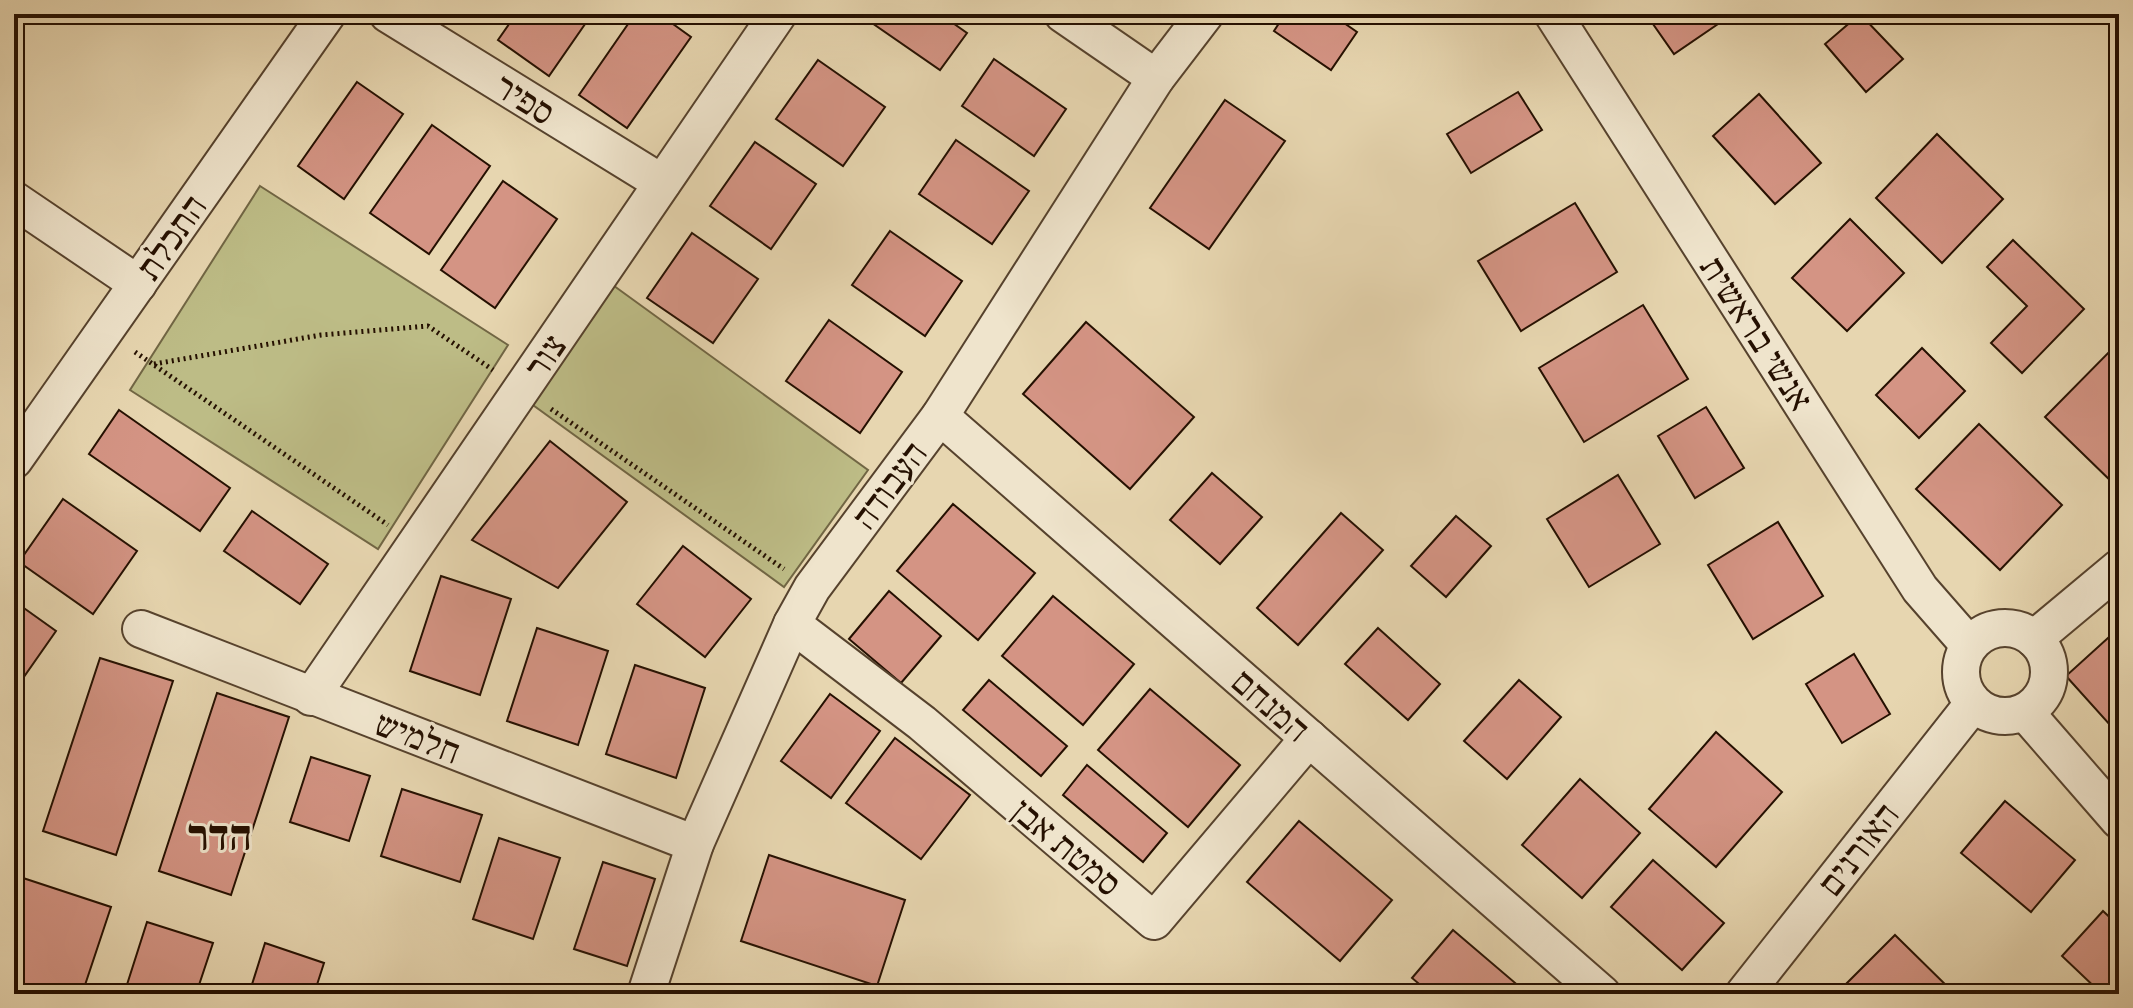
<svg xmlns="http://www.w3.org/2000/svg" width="2133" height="1008" viewBox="0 0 2133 1008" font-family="'EB Garamond','Frank Ruhl Libre',serif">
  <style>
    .green { fill: #bdbc86; stroke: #716644; stroke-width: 2 }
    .building { fill: #d49484; stroke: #251001; stroke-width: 2 }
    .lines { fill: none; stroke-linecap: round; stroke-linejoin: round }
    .minor-casing { stroke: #56422d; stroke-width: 40 }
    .path { stroke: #251001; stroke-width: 5; stroke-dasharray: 2 4; stroke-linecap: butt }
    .minor { stroke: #efe4cc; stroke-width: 36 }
    .labels { text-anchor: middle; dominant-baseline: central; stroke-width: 6; stroke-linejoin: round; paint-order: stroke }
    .street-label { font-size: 36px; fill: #251001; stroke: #efe4cc }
    .district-label { font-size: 44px; font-weight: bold; fill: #251001; stroke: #efe4cc }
  </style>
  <rect width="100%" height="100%" fill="#e7d6b0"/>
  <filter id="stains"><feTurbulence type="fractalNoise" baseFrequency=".0025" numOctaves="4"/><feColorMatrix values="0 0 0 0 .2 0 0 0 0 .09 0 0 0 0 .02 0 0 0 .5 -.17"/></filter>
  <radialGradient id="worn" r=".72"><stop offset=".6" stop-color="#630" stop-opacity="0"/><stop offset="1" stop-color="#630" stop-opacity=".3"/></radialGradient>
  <!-- green -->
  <g class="green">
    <path d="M260,186l248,159 -130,204 -248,-159z"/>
    <path d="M610,283l258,187 -84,117 -258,-187z"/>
  </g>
  <!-- building -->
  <g class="building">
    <path d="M516,14h76l-43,62 -51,-36z"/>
    <path d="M635,14h24l32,23 -64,91 -48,-33z"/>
    <path d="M859,14h81l27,19 -27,37z"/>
    <path d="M1285,14h46l26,18 -26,38 -57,-39z"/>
    <path d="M1646,14h65l7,10 -44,30z"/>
    <path d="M1860,14l43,45 -37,33 -41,-48z"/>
    <path d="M994,59l72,50 -32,47 -72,-50z"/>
    <path d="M818,60l67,47 -42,59 -67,-47z"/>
    <path d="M357,82l46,32 -59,85 -46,-33z"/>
    <path d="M1518,92l24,38 -71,43 -24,-39z"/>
    <path d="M1759,94l62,69 -46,41 -62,-68z"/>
    <path d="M1225,100l60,41 -76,108 -59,-41z"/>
    <path d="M432,125l58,41 -61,88 -59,-41z"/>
    <path d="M1937,134l66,65 -61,64 -66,-65z"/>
    <path d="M956,140l73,51 -37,53 -73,-50z"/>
    <path d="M755,142l61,42 -45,65 -61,-43z"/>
    <path d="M503,181l54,38 -62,89 -54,-38z"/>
    <path d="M1575,203l42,69 -96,59 -43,-70z"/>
    <path d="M1850,219l54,54 -57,58 -55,-53z"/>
    <path d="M890,231l72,50 -37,55 -73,-51z"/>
    <path d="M692,233l66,46 -45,64 -66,-45z"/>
    <path d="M2013,240l71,69 -62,64 -31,-30 36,-37 -40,-39z"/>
    <path d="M1643,305l45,74 -104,63 -45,-74z"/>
    <path d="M829,320l73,52 -42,61 -74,-52z"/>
    <path d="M1086,322l108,95 -64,72 -107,-95z"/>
    <path d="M2114,347l5,4v130l-4,4 -70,-68z"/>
    <path d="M1922,348l43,43 -46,47 -43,-43z"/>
    <path d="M1706,407l38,61 -49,30 -37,-62z"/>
    <path d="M119,410l111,78 -30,43 -111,-77z"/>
    <path d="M1979,424l83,81 -62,65 -84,-81z"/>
    <path d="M550,441l77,61 -69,86 -86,-48z"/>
    <path d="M1212,473l50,44 -42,47 -50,-44z"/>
    <path d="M1618,475l42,69 -71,43 -42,-68z"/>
    <path d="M63,499l74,52 -44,63 -74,-52z"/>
    <path d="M953,504l82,69 -57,67 -81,-69z"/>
    <path d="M252,511l76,53 -28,40 -76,-53z"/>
    <path d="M1341,513l42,37 -85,95 -41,-37z"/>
    <path d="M1456,516l35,30 -45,51 -35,-31z"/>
    <path d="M1778,522l45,74 -70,43 -45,-74z"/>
    <path d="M683,546l68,53 -46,58 -68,-53z"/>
    <path d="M441,576l70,23 -31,96 -70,-24z"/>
    <path d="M889,591l52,45 -40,47 -52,-44z"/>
    <path d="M1053,596l81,68 -51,61 -81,-69z"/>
    <path d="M14,601l42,30 -42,60z"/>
    <path d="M537,628l71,23 -30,94 -71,-24z"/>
    <path d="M1378,628l62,56 -32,36 -63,-56z"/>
    <path d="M2119,628v107l-53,-59z"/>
    <path d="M1854,654l36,60 -48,29 -36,-59z"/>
    <path d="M100,658l73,23 -57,174 -73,-24z"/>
    <path d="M635,665l70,23 -29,90 -70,-24z"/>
    <path d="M989,680l78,66 -26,30 -78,-66z"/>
    <path d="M1519,680l42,37 -54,62 -43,-38z"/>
    <path d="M1150,689l90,76 -52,62 -90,-77z"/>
    <path d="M217,693l72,24 -58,178 -72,-24z"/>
    <path d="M830,694l50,37 -49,67 -50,-37z"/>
    <path d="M1716,732l66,60 -66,75 -67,-58z"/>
    <path d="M895,738l75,57 -49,64 -75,-56z"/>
    <path d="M311,757l59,19 -21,65 -59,-19z"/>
    <path d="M1087,765l80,68 -24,29 -80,-67z"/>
    <path d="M1580,779l60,54 -58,65 -60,-53z"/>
    <path d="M402,789l80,26 -22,67 -79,-26z"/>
    <path d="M2005,801l70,59 -44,52 -70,-59z"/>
    <path d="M1299,821l93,79 -52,61 -93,-79z"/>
    <path d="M499,838l61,20 -27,81 -60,-20z"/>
    <path d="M769,855l136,45 -28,86 -136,-45z"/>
    <path d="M1653,860l71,63 -42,47 -71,-63z"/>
    <path d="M603,862l52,17 -28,87 -53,-17z"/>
    <path d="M20,877l91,30 -29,87h-68v-98z"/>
    <path d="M2103,911l16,15v68h-17l-40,-38z"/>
    <path d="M147,922l66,21 -17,51h-72z"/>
    <path d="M1453,930l75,64h-97l-19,-16z"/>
    <path d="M1895,935l60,59h-110l-5,-4z"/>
    <path d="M265,943l59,20 -10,31h-65z"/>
  </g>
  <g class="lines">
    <defs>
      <g id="minor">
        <path d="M388,14l274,169"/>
        <path d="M1063,14l93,64"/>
        <path d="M1553,14l367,575 49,56"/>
        <path d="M14,200l124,84"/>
        <path d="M940,416l662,578"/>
        <path d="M14,460l313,-446"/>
        <path d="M792,624l130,99 232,198 155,-183"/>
        <circle cx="2005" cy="672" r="44"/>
        <path d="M141,629l554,215"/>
        <path d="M2034,639l85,-71"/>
        <path d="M311,697l467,-683"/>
        <path d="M2025,712l94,108"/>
        <path d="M646,994l49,-150 97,-220 20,-36 128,-172 216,-338 49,-64"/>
        <path d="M1744,994l229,-290"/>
      </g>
    </defs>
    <!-- minor casing -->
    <use href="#minor" class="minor-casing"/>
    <!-- path -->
    <g class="path">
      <path d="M135,352l253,173"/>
      <path d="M154,364l167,-29 107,-9 65,44"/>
      <path d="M551,409l233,160"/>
    </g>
    <!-- minor -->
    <use href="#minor" class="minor"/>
  </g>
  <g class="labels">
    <!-- street labels -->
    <g class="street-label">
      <text transform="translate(525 99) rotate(32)">ספיר</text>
      <text transform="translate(171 237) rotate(-55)">התכלת</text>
      <text transform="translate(1757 333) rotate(57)">אנשי בראשית</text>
      <text transform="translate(545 356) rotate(-56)">צור</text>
      <text transform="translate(889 485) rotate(-53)">העבודה</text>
      <text transform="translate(1271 705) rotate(41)">המנחם</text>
      <text transform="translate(418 737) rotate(21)">חלמיש</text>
      <text transform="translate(1067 847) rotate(40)">סמטת אבן</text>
      <text transform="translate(1858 849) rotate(-52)">האורנים</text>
    </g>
    <!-- district labels -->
    <g class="district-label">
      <text x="220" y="834">הדר</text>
    </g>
  </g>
  <!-- margin -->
  <rect width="2133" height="1008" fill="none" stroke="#e7d6b0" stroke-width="48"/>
  <rect x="16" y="16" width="2101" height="976" fill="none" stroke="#251001" stroke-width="4"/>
  <rect x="24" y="24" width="2085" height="960" fill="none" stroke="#251001" stroke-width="2"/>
  <rect width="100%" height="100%" filter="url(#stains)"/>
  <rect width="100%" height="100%" fill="url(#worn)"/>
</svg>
